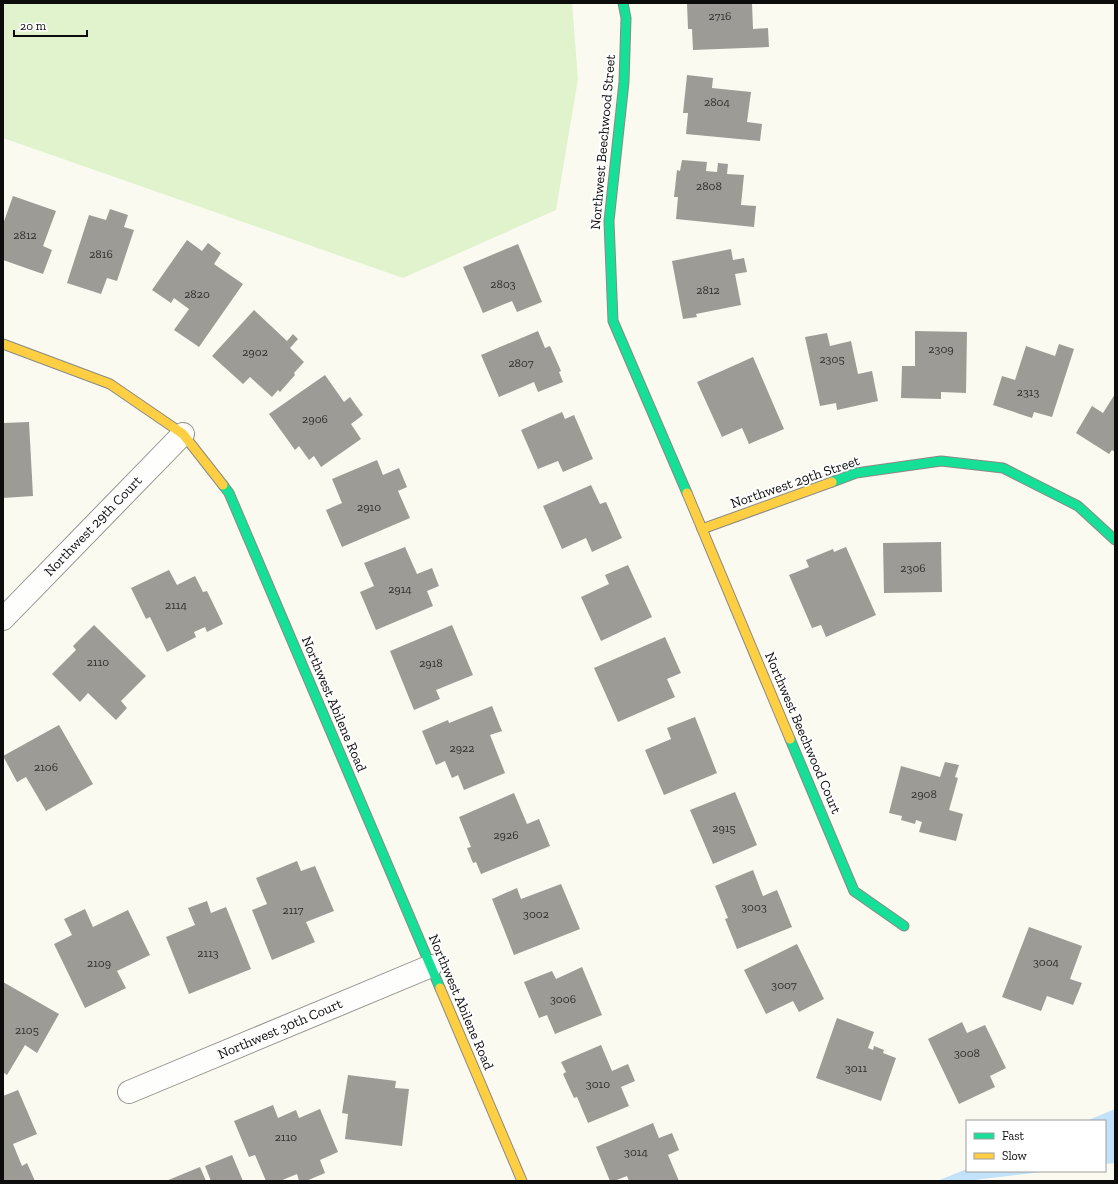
<svg xmlns="http://www.w3.org/2000/svg" width="1118" height="1184" viewBox="0 0 1118 1184" font-family="'Zilla Slab',serif">
  <style>
    .green { fill: #e0f3cd }
    .water { fill: #c1e2f9 }
    .building { fill: #9d9b96 }
    .lines { fill: none; stroke-linecap: round; stroke-linejoin: round }
    .street-casing { stroke: #93938f; stroke-width: 24 }
    .fast-casing { stroke: #8a8a85; stroke-width: 11 }
    .slow-casing { stroke: #8a8a85; stroke-width: 11 }
    .street { stroke: #fefefd; stroke-width: 22 }
    .fast { stroke: #16e098; stroke-width: 9 }
    .slow { stroke: #ffcf43; stroke-width: 9 }
    .labels { text-anchor: middle; dominant-baseline: central; stroke-width: 4; stroke-linejoin: round; paint-order: stroke }
    .number-label { font-size: 12px; fill: #30302e }
    .street-label { font-size: 14px; fill: #0c0c0c; stroke: #fff }
  </style>
  <rect width="100%" height="100%" fill="#fafaf0"/>
  <!-- green -->
  <path class="green" d="M3,3h569l6,76 -22,131 -153,68 -400,-140z"/>
  <!-- water -->
  <g class="water">
    <path d="M1115,1109v54l-10,1v-43h-19z"/>
    <path d="M967,1169v2h82l-83,10h-29z"/>
  </g>
  <!-- building -->
  <g class="building">
    <path d="M687,3h65l1,26 15,-1 1,19 -76,3 -1,-21h-4z"/>
    <path d="M687,75l26,3 -1,10 39,4 -4,30 15,2 -2,17 -74,-7 2,-21h-5z"/>
    <path d="M682,160l25,2 -1,9 11,1 1,-9 10,1 -1,10 17,1 -3,30 15,1 -2,21 -78,-8 2,-22h-4l3,-27 3,1z"/>
    <path d="M13,196l43,15 -13,35 9,4 -9,24 -40,-14v-36z"/>
    <path d="M110,209l18,6 -4,12 10,3 -17,51 -10,-3 -6,16 -34,-11 22,-68 17,5z"/>
    <path d="M187,240l15,11 6,-8 13,10 -7,11 29,20 -44,63 -25,-17 15,-21 -15,-11 -3,5 -19,-13z"/>
    <path d="M518,244l24,58 -25,10 -5,-11 -29,12 -20,-46z"/>
    <path d="M731,249l2,11 11,-2 3,14 -12,2 6,31 -45,9 1,3 -14,2 -11,-58z"/>
    <path d="M254,310l33,31 6,-7 5,5 -8,9 14,14 -10,11 1,2 -15,17 -2,-2 -6,7 -22,-20 -7,7 -31,-28z"/>
    <path d="M538,331l7,17 5,-2 11,25 -2,1 4,10 -25,10 -4,-10 -35,15 -18,-42z"/>
    <path d="M915,331l52,1 -1,61 -25,-1v7l-40,-1 1,-32h13z"/>
    <path d="M827,333l3,13 21,-5 7,33 14,-3 6,30 -41,9 -1,-7 -16,3 -15,-69z"/>
    <path d="M1059,344l15,5 -22,68 -18,-5 -2,6 -39,-13 9,-29 13,4 11,-34 29,10z"/>
    <path d="M753,357l31,72 -35,15 -7,-16 -20,9 -25,-55z"/>
    <path d="M325,375l19,27 6,-5 13,18 -12,9 10,15 -40,28 -7,-11 -5,4 -10,-14 -4,4 -26,-36z"/>
    <path d="M1115,394v58l-3,-2 -3,4 -33,-21 16,-27 11,7z"/>
    <path d="M562,412l3,7 9,-4 19,44 -30,13 -5,-11 -20,8 -17,-39z"/>
    <path d="M29,422l4,74 -30,2v-75z"/>
    <path d="M377,460l6,15 16,-7 8,19 -9,4 12,27 -68,29 -16,-37 16,-7 -10,-24z"/>
    <path d="M591,485l9,19 6,-2 16,36 -30,14 -6,-14 -24,11 -19,-43z"/>
    <path d="M941,542l1,50 -58,1 -1,-50z"/>
    <path d="M405,547l12,27 15,-6 7,18 -12,5 6,15 -57,24 -16,-38 14,-6 -10,-23z"/>
    <path d="M846,547l30,68 -50,22 -5,-12 -9,3 -23,-53 20,-8 -3,-7 27,-11 1,3z"/>
    <path d="M628,565l24,52 -51,24 -20,-44 28,-13 -4,-9z"/>
    <path d="M169,570l8,15 18,-9 8,16 4,-1 16,33 -16,8 -2,-5 -11,5 2,5 -29,15 -17,-35 -4,2 -15,-31z"/>
    <path d="M94,625l52,51 -25,25 6,7 -11,12 -28,-27 -8,9 -28,-28 24,-24 -3,-4z"/>
    <path d="M452,625l21,50 -37,15 4,9 -26,11 -24,-59z"/>
    <path d="M665,637l16,36 -14,6 8,18 -57,25 -24,-54z"/>
    <path d="M492,706l10,25 -12,4 15,38 -41,17 -6,-15 -6,3 -7,-17 -9,4 -14,-34 26,-11 1,3z"/>
    <path d="M695,717l22,56 -53,22 -19,-45 26,-11 -4,-11z"/>
    <path d="M59,725l34,59 -47,27 -20,-34 -9,5 -14,-26z"/>
    <path d="M945,762l14,3 -4,12 3,1 -9,32 14,4 -7,27 -37,-9 3,-10 -6,-2 -1,4 -14,-4 1,-4 -13,-3 12,-47 39,11z"/>
    <path d="M735,792l22,53 -44,19 -23,-54z"/>
    <path d="M514,793l13,31 12,-5 11,27 -69,28 -5,-12 -3,1 -6,-15 4,-1 -12,-30z"/>
    <path d="M297,861l4,10 14,-5 19,45 -28,11 9,20 -43,18 -20,-50 15,-6 -11,-26z"/>
    <path d="M753,870l10,26 14,-6 15,37 -55,22 -12,-30 3,-1 -13,-32z"/>
    <path d="M561,884l19,45 -66,26 -22,-56 25,-11 4,11z"/>
    <path d="M207,901l4,12 15,-6 25,62 -62,25 -23,-57 29,-12 -7,-17z"/>
    <path d="M85,909l8,18 35,-17 22,45 -33,16 9,17 -41,20 -31,-64 18,-9 -8,-16z"/>
    <path d="M1029,927l53,19 -12,33 12,4 -9,22 -26,-9 -6,15 -39,-14z"/>
    <path d="M797,944l27,55 -25,13 -6,-11 -27,13 -22,-44z"/>
    <path d="M582,967l20,48 -47,19 -8,-19 -8,3 -15,-36 28,-11 4,8z"/>
    <path d="M3,982l56,32 -22,39 -12,-8 -18,30 -4,-3z"/>
    <path d="M837,1018l37,14 -6,16 5,2 1,-4 10,4 -1,3 13,5 -15,43 -65,-23z"/>
    <path d="M962,1022l5,11 18,-8 21,43 -16,8 5,11 -36,17 -31,-65z"/>
    <path d="M601,1045l11,26 16,-7 7,17 -14,6 8,19 -41,17 -11,-26 -3,1 -11,-24 3,-2 -5,-10z"/>
    <path d="M348,1075l48,6 -1,7 14,1 -7,57 -57,-7 3,-25 -6,-1z"/>
    <path d="M18,1090l19,44 -24,10 9,22 5,-3 8,18h-32v-85z"/>
    <path d="M273,1105l5,13 18,-8 3,8 21,-9 18,43 -18,8 5,13 -19,8h-7l-2,-7 -17,7h-14l-11,-26 -6,2 -15,-36z"/>
    <path d="M653,1123l6,15 13,-5 7,17 -11,5 11,26h-50l-2,-5 -13,5h-4l-14,-34z"/>
    <path d="M232,1155l11,26h-32l-6,-15z"/>
    <path d="M200,1167l6,14h-40z"/>
  </g>
  <g class="lines">
    <defs>
      <g id="street">
        <path d="M3,619l180,-185"/>
        <path d="M129,1092l302,-126"/>
      </g>
      <g id="fast">
        <path d="M623,3l3,15 -2,64 -15,139 4,100 74,172"/>
        <path d="M832,482l24,-9 85,-12 62,7 75,38 37,34"/>
        <path d="M223,485l6,8 211,495"/>
        <path d="M790,739l64,152 50,35"/>
      </g>
      <g id="slow">
        <path d="M3,344l107,40 73,50 40,51"/>
        <path d="M687,493l103,246"/>
        <path d="M702,529l130,-47"/>
        <path d="M440,988l82,193"/>
      </g>
    </defs>
    <!-- street casing -->
    <use href="#street" class="street-casing"/>
    <!-- fast casing -->
    <use href="#fast" class="fast-casing"/>
    <!-- slow casing -->
    <use href="#slow" class="slow-casing"/>
    <!-- street -->
    <use href="#street" class="street"/>
    <!-- fast -->
    <use href="#fast" class="fast"/>
    <!-- slow -->
    <use href="#slow" class="slow"/>
  </g>
  <g class="labels">
    <!-- number labels -->
    <g class="number-label">
      <text x="720" y="16">2716</text>
      <text x="717" y="102">2804</text>
      <text x="709" y="186">2808</text>
      <text x="25" y="235">2812</text>
      <text x="101" y="254">2816</text>
      <text x="503" y="284">2803</text>
      <text x="708" y="290">2812</text>
      <text x="197" y="294">2820</text>
      <text x="941" y="349">2309</text>
      <text x="255" y="352">2902</text>
      <text x="832" y="359">2305</text>
      <text x="521" y="363">2807</text>
      <text x="1028" y="392">2313</text>
      <text x="315" y="419">2906</text>
      <text x="369" y="507">2910</text>
      <text x="913" y="568">2306</text>
      <text x="400" y="589">2914</text>
      <text x="176" y="605">2114</text>
      <text x="98" y="662">2110</text>
      <text x="431" y="663">2918</text>
      <text x="462" y="748">2922</text>
      <text x="46" y="767">2106</text>
      <text x="924" y="794">2908</text>
      <text x="724" y="828">2915</text>
      <text x="506" y="835">2926</text>
      <text x="754" y="907">3003</text>
      <text x="293" y="910">2117</text>
      <text x="536" y="914">3002</text>
      <text x="208" y="953">2113</text>
      <text x="1046" y="962">3004</text>
      <text x="99" y="963">2109</text>
      <text x="784" y="985">3007</text>
      <text x="563" y="999">3006</text>
      <text x="27" y="1030">2105</text>
      <text x="967" y="1053">3008</text>
      <text x="856" y="1068">3011</text>
      <text x="598" y="1084">3010</text>
      <text x="286" y="1137">2110</text>
      <text x="636" y="1152">3014</text>
    </g>
    <!-- street labels -->
    <g class="street-label">
      <text transform="translate(603 142) rotate(-85)">Northwest Beechwood Street</text>
      <text transform="translate(795 482) rotate(-19)">Northwest 29th Street</text>
      <text transform="translate(93 526) rotate(-46)">Northwest 29th Court</text>
      <text transform="translate(334 704) rotate(67)">Northwest Abilene Road</text>
      <text transform="translate(803 733) rotate(67)">Northwest Beechwood Court</text>
      <text transform="translate(461 1002) rotate(67)">Northwest Abilene Road</text>
      <text transform="translate(280 1029) rotate(-23)">Northwest 30th Court</text>
    </g>
  </g>
  <!-- border -->
  <rect width="1118" height="1184" fill="none" stroke="#0c0c0c" stroke-width="8"/>
  <!-- legend -->
  <rect x="966" y="1120" width="140" height="52" fill="#ffffff" stroke="#9e9e9e"/>
  <rect x="974" y="1133" width="20" height="6" fill="#16e098" stroke="#9e9e9e"/>
  <text x="1002" y="1140" font-size="12" fill="#0c0c0c">Fast</text>
  <rect x="974" y="1153" width="20" height="6" fill="#ffcf43" stroke="#9e9e9e"/>
  <text x="1002" y="1160" font-size="12" fill="#0c0c0c">Slow</text>
  <!-- scale -->
  <path d="M14 30v6h73v-6" fill="none" stroke="#0c0c0c" stroke-width="2"/>
  <text x="20" y="30" font-size="12" fill="#0c0c0c" stroke="#ffffff" stroke-width="3" paint-order="stroke">20 m</text>
</svg>
